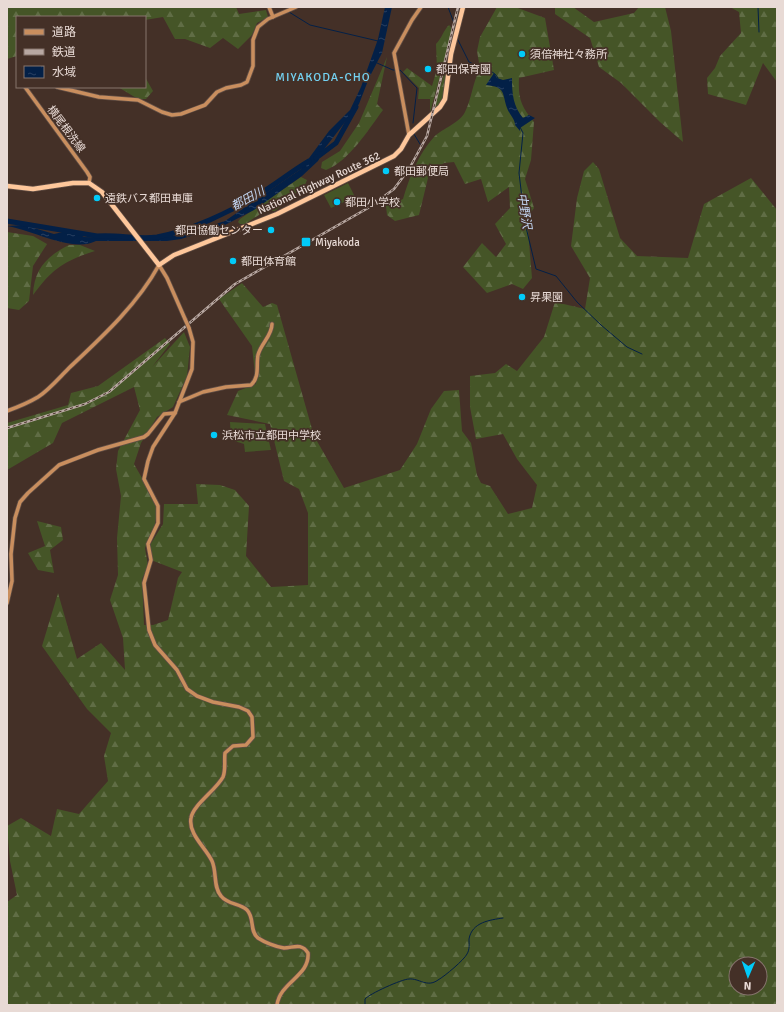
<svg xmlns="http://www.w3.org/2000/svg" width="784" height="1012" viewBox="0 0 784 1012" font-family="Signika,'Noto Sans JP',sans-serif">
  <style>
    .green { fill: #455527 }
    .forest { fill: url(#forest-firs); fill-rule: evenodd }
    .water { fill: url(#water-ripples) }
    .lines { fill: none; stroke-linecap: round; stroke-linejoin: round }
    .stream { stroke: #032047; stroke-width: 1 }
    .river { stroke: #032047; stroke-width: 5 }
    .secondary-casing { stroke: #624f46; stroke-width: 5 }
    .highway-casing { stroke: #624f46; stroke-width: 6 }
    .secondary { stroke: #c98e5e; stroke-width: 3.5 }
    .highway { stroke: #fec79b; stroke-width: 4.5 }
    .rail-casing { stroke: #b8a8a2; stroke-width: 2.5 }
    .rail { stroke: #443027; stroke-width: 1; stroke-dasharray: 3; stroke-linecap: butt }
    .secondary-bridge-casing { stroke: #624f46; stroke-width: 5; stroke-linecap: butt }
    .secondary-bridge { stroke: #c98e5e; stroke-width: 3.5 }
    .poi-dot { fill: #01cbf9; stroke: #443027; stroke-width: 1.5 }
    .labels { text-anchor: middle; dominant-baseline: central; stroke-width: 3.5; stroke-linejoin: round; paint-order: stroke }
    .poi-label { font-size: 11px; fill: #e8dad5; stroke: #443027; text-anchor: start }
    .street-label { font-size: 11px; fill: #e8dad5; stroke: #443027 }
    .neighbourhood-label { font-size: 12px; letter-spacing: 1px; fill: #74d2f2; stroke: #443027 }
    .water-label { font-size: 12px; font-style: italic; fill: #c3d6f3; stroke: #443027 }
  </style>
  <defs>
    <pattern id="forest-firs" width="22" height="20" patternUnits="userSpaceOnUse"><rect width="22" height="20" fill="#455527"/><path d="M5 1l3.5 6h-7zM16 11l3.5 6h-7z" fill="#606d45"/></pattern>
    <pattern id="water-ripples" width="26" height="14" patternUnits="userSpaceOnUse"><rect width="26" height="14" fill="#032047"/><path d="M2 4q2-2 4 0t4 0M15 11q2-2 4 0t4 0" fill="none" stroke="#284061"/></pattern>
  </defs>
  <rect width="100%" height="100%" fill="#443027"/>
  <!-- green -->
  <g class="green">
    <path d="M348,183l7,14 -24,11 -7,-13z"/>
    <path d="M230,422l35,2 6,26 -26,2 -1,-8 -13,-4z"/>
  </g>
  <!-- forest -->
  <g class="forest">
    <path d="M7,7h229l3,7 27,-4 2,7 -11,6 -5,12 -14,14 -15,-11 -13,10 -25,-9h-10l-12,-22 -18,3v-3h-128v39l-10,3z"/>
    <path d="M497,7h18l30,11 9,52 -35,8c-1,21 2,28 15,44l-3,38 -6,19 9,29 -7,10 5,60 -9,11 -11,-5 -25,9 -24,-26 19,-24 14,14 10,-13 -11,-20 15,-16 -1,-21 -21,15 -7,-23 -16,5 -11,-22 -10,1 -15,11 -10,41 -24,6 -8,-6 -1,-9 17,-7c6,-21 16,-46 31,-62 9,-9 26,-14 31,-25 7,-14 7,-28 15,-43l-3,-18 3,-14z"/>
    <path d="M555,7h18l21,15 40,-9 5,-6h26l6,24 12,111 -23,-20 -39,-39 -22,-16 -9,-29 -35,-24z"/>
    <path d="M730,7h47v75l-14,-19 -17,42 -38,-11 -1,-16 8,-10 5,-12 21,-23 -2,-21z"/>
    <path d="M449,25l2,2v8l-21,78v-14h-12l1,-11 -16,-16 4,-4 25,18 5,-17 -1,-25c6,-6 7,-13 13,-19z"/>
    <path d="M387,57l-10,47 6,6c-15,20 -34,51 -57,60l-5,-2 1,-6 18,-11 19,-28z"/>
    <path d="M448,61l-3,34 -6,11 -5,1z"/>
    <path d="M145,77l8,14 -7,8h-8l-20,-12h27z"/>
    <path d="M593,162l6,7 21,69 17,18 51,2 16,-54 47,-26 26,32v795h-770v-103l10,-7 -7,-34 -3,-35 14,-8 30,18 6,-27 22,5 29,-33 -4,-25 7,-23 -24,-24 -45,-63 16,-53 19,66 24,-16 24,27 -2,-32 -13,-38 8,-25 -1,-37 4,-42 -5,-27 2,-18 22,-41 -6,-23 -72,36 -9,20 -46,27v-47l61,-18 3,-12 27,-7 67,-48 5,6 -18,23 32,-35 6,15 -3,29 -14,31 -16,10 -16,26 -7,21 24,42 -3,18 -10,24 3,18 -6,13 2,46h9l15,-5 10,-42 4,-6 -31,-12 -1,-15 13,-21 1,-20h34l-2,-20 24,1 15,5 14,16 -3,50 25,31 37,-2v-72l-9,-24 -15,-8 -14,-57 -43,-9 11,-24 18,-7 -4,-38 -33,-47 23,-16 21,24 9,-4 5,2 37,131 30,52 56,-18 17,-26 14,-35 13,-18 15,-1 3,41 9,12 6,32 4,8 9,3 18,28 24,-6 5,-23 -20,-26 -14,-25 -27,5 -6,-32v-31l25,-3 11,-9 11,7 27,-34 11,-35 30,7 5,-31 -19,-32 6,-48 7,-27zM736,964h24v24h-24z"/>
    <path d="M301,177l6,3 -2,5 -30,26h-10l-20,13h-5l-2,-2 2,-3z"/>
    <path d="M7,232l26,4 14,8 -14,22 -4,35 -10,9 -12,-2z"/>
    <path d="M69,245h11l15,6c-31,10 -42,17 -62,44 1,-26 14,-39 36,-50z"/>
    <path d="M37,521l24,6 2,13 -13,10 4,23 -16,-3 -10,-17 17,-7z"/>
  </g>
  <!-- water -->
  <g class="water">
    <path d="M385,7h7l-10,46 -13,25 -10,26 -34,44 -7,13 -16,15 -48,34 -31,16 -42,13 -14,2h-71c-24,12 -63,-11 -89,-15l17,-1 30,9 18,-4 12,7 62,2 35,-4 44,-14 76,-52 28,-38 21,-21 11,-23 17,-48z"/>
    <path d="M494,73l3,5 6,2 9,-2c0,16 1,28 11,40l6,-3 6,3 -15,10v3l-5,-6c0,-6 -6,-11 -8,-17 -5,-15 -1,-21 -21,-23z"/>
  </g>
  <g class="lines">
    <!-- stream -->
    <g class="stream">
      <path d="M448,7l6,16"/>
      <path d="M758,7l1,25"/>
      <path d="M289,12l21,13 68,16"/>
      <path d="M458,40l11,22c5,2 7,4 12,6 7,4 13,2 17,10"/>
      <path d="M377,63l16,7h7l17,18 -4,35"/>
      <path d="M520,127l3,6 -4,40 6,50 11,46 20,7 21,26 24,23 26,22 15,7"/>
      <path d="M414,134l6,10"/>
      <path d="M365,1005v-6c4,-5 37,-20 44,-20 10,-1 18,9 29,1 7,-4 26,-20 29,-26 3,-5 2,-10 2,-15 3,-17 21,-19 34,-21"/>
    </g>
    <!-- river -->
    <g class="river">
      <path d="M316,158l20,-15 20,-36"/>
      <path d="M7,221l90,15c20,-2 40,4 60,1 33,-6 73,-25 101,-42 18,-11 34,-24 51,-34"/>
    </g>
    <defs>
      <g id="secondary">
        <path d="M269,7l4,10"/>
        <path d="M25,87l62,85 3,5 -1,6"/>
        <path d="M57,87l42,10 39,3 24,12 10,3 9,-1 24,-9 12,-13 9,-4 15,-3 6,-3 6,-16v-26l5,-13 10,-8 28,-12"/>
        <path d="M409,135l-15,-82 18,-33 9,-13"/>
        <path d="M189,328l4,14 -1,27 -17,44 -22,34 -5,14 -4,18 14,27v17l-10,21 3,16 -7,23 5,47 6,15 22,25 10,19 10,7 16,6 26,5 9,4 4,6 1,20 -7,8 -13,1 -8,7c-1,8 1,17 -2,24 -7,13 -30,28 -32,41 -3,16 15,30 21,43 5,11 1,26 9,35 7,9 19,7 26,14 8,8 2,21 11,28 6,4 18,9 26,10 9,0 17,-6 24,5 2,23 -28,29 -31,52"/>
        <path d="M179,402l24,-10 23,-5 25,-2c9,-8 5,-20 7,-30 3,-12 14,-19 14,-31"/>
        <path d="M7,411c11,-4 21,-8 31,-14 11,-7 21,-19 31,-29 33,-31 68,-63 90,-103l8,13 18,41"/>
        <path d="M7,603l5,-22 -1,-27 4,-36 5,-16 8,-9 31,-28 39,-15 46,-13 4,-3 16,-20 11,-1"/>
      </g>
      <path id="highway" d="M7,186l26,3 40,-6h16l13,9 57,73 15,-10 103,-41 117,-58 7,-7 8,-14 31,-28 5,-8 6,-45 12,-47"/>
    </defs>
    <!-- secondary casing -->
    <use href="#secondary" class="secondary-casing"/>
    <!-- highway casing -->
    <use href="#highway" class="highway-casing"/>
    <!-- secondary -->
    <use href="#secondary" class="secondary"/>
    <!-- highway -->
    <use href="#highway" class="highway"/>
    <defs>
      <path id="rail" d="M7,428l78,-24 24,-12 126,-108 133,-76 26,-19 15,-20 18,-33 31,-129"/>
    </defs>
    <!-- rail casing -->
    <use href="#rail" class="rail-casing"/>
    <!-- rail -->
    <use href="#rail" class="rail"/>
    <defs>
      <path id="secondary-bridge" d="M185,319l4,9"/>
    </defs>
    <!-- secondary-bridge casing -->
    <use href="#secondary-bridge" class="secondary-bridge-casing"/>
    <!-- secondary-bridge -->
    <use href="#secondary-bridge" class="secondary-bridge"/>
  </g>
  <!-- markers -->
  <g class="poi-dot">
    <circle cx="522" cy="54" r="4"/>
    <circle cx="428" cy="69" r="4"/>
    <circle cx="386" cy="171" r="4"/>
    <circle cx="97" cy="198" r="4"/>
    <circle cx="337" cy="202" r="4"/>
    <circle cx="271" cy="230" r="4"/>
    <rect x="301" y="237" width="10" height="10" rx="2"/>
    <circle cx="233" cy="261" r="4"/>
    <circle cx="522" cy="297" r="4"/>
    <circle cx="214" cy="435" r="4"/>
  </g>
  <g class="labels">
    <!-- poi labels -->
    <g class="poi-label">
      <text x="530" y="54">須倍神社々務所</text>
      <text x="436" y="69">都田保育園</text>
      <text x="394" y="171">都田郵便局</text>
      <text x="105" y="198">遠鉄バス都田車庫</text>
      <text x="345" y="202">都田小学校</text>
      <text x="263" y="230" text-anchor="end">都田協働センター</text>
      <text x="315" y="242">Miyakoda</text>
      <text x="241" y="261">都田体育館</text>
      <text x="530" y="297">昇果園</text>
      <text x="222" y="435">浜松市立都田中学校</text>
    </g>
    <!-- street labels -->
    <g class="street-label">
      <text transform="translate(66 129) rotate(53)">横尾根洗線</text>
      <text transform="translate(319 183) rotate(-25)">National Highway Route 362</text>
    </g>
    <!-- neighbourhood labels -->
    <g class="neighbourhood-label">
      <text x="323" y="77">MIYAKODA-CHO</text>
    </g>
    <!-- water labels -->
    <g class="water-label">
      <text transform="translate(248 199) rotate(-29)">都田川</text>
      <text transform="translate(524 211) rotate(81)">中野沢</text>
    </g>
  </g>
  <!-- border -->
  <rect width="784" height="1012" fill="none" stroke="#e8dad5" stroke-width="16"/>
  <!-- legend -->
  <rect x="16" y="16" width="130" height="72" fill="#443027" stroke="#86746d"/>
  <rect x="24" y="29" width="20" height="6" fill="#c98e5e" stroke="#86746d"/>
  <text x="52" y="36" font-size="12" fill="#e8dad5">道路</text>
  <rect x="24" y="49" width="20" height="6" fill="#b8a8a2" stroke="#86746d"/>
  <text x="52" y="56" font-size="12" fill="#e8dad5">鉄道</text>
  <rect x="24" y="66" width="20" height="12" fill="url(#water-ripples)" stroke="#86746d"/>
  <text x="52" y="76" font-size="12" fill="#e8dad5">水域</text>
  <!-- north arrow -->
  <g transform="translate(748 976) rotate(182)"><circle r="19" fill="#443027" stroke="#86746d"/>
  <path d="M0-3L7 15L0 10L-7 15Z" fill="#01cbf9"/>
  <text y="-6" font-size="11" font-weight="bold" text-anchor="middle" fill="#e8dad5">N</text>
  </g>
</svg>
